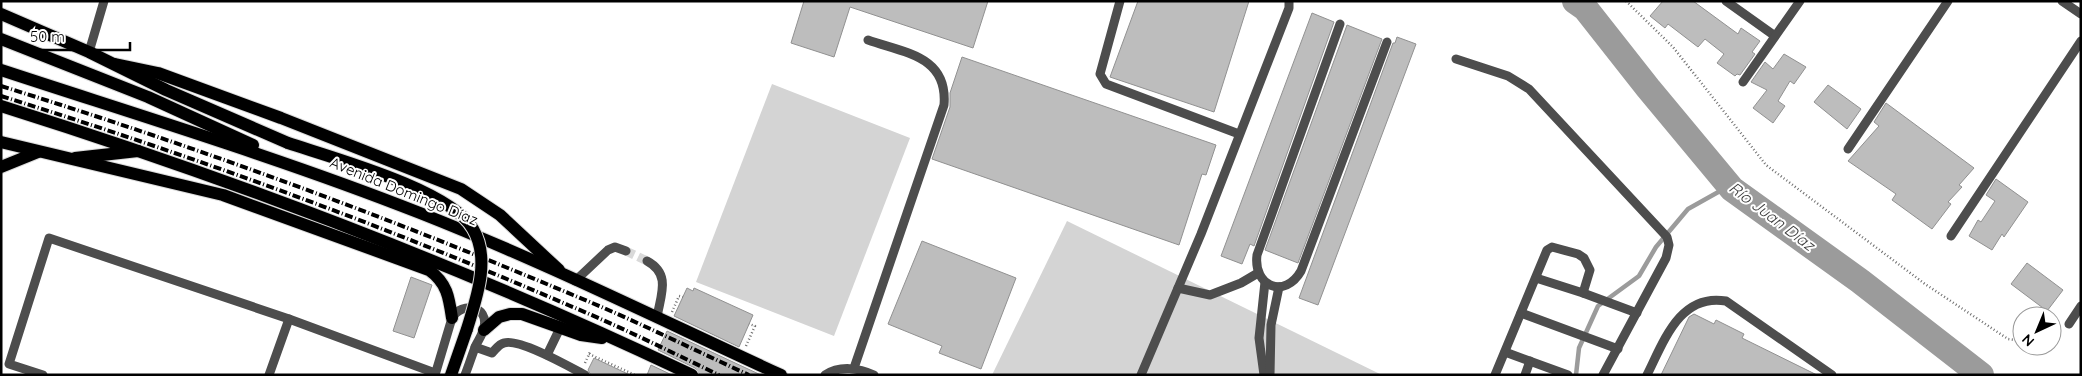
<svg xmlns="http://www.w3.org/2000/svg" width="2082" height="376" viewBox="0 0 2082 376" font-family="Quicksand,sans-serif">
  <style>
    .green { fill: #d4d4d4 }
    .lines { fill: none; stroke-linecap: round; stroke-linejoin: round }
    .stream { stroke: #9b9b9b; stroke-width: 4.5 }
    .river { stroke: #9b9b9b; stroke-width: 26 }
    .building { fill: #bdbdbd; stroke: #919191 }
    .minor-tunnel { stroke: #d9d9d9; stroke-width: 9; stroke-dasharray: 9 4.5; stroke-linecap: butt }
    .major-casing { stroke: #dbdbdb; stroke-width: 14 }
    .path { stroke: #6f6f6f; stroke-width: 2.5; stroke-dasharray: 1 2.5; stroke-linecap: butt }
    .minor { stroke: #4d4d4d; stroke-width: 9 }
    .major { stroke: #000; stroke-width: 12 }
    .rail { stroke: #000; stroke-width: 4; stroke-dasharray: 8 2.5 1 2.5; stroke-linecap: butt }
    .major-bridge-casing { stroke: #dbdbdb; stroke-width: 14; stroke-linecap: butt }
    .major-bridge { stroke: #000; stroke-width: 12 }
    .labels { text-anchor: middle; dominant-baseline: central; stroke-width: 4; stroke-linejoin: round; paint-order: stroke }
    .street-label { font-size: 15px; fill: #000; stroke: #fff }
    .water-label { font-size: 16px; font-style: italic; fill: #3c3c3c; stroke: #fff }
  </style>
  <rect width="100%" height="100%" fill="#fff"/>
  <!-- green -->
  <g class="green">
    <path d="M772,84l138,54 -76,198 -138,-54z"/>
    <path d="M1067,221l315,154h-390z"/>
  </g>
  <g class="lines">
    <!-- stream -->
    <path class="stream" d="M1576,375l3,-27 19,-42 41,-30 17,-29 32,-38 41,-23"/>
    <!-- river -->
    <path class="river" d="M1575,1l10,7 63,80 84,101 128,92 121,94"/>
  </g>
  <!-- building -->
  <g class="building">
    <path d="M804,1h184l-15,47 -123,-41 -16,50 -43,-14z"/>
    <path d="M1138,1h111l-35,111 -104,-35z"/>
    <path d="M1663,1h30l45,33 3,-6 19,13 -8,11 3,2 -15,21 -3,-1 -2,2 -18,-13 7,-9 -19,-15 -7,8 -30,-23 -3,4 -15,-12z"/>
    <path d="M1312,13l22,9 -80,224 -4,-2 -8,20 -21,-8z"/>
    <path d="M1347,25l35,14 -84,224 -33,-13z"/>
    <path d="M1397,37l19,7 -98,261 -19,-7 94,-255h2z"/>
    <path d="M1784,54l22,13 -12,17 -4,-3 -12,20 7,5 -12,17 -20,-15 14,-18 -16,-8 14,-20 8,7z"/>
    <path d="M962,57l254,88 -10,30 -4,-1 -23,71 -247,-86 18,-52v-14z"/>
    <path d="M1828,85l33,24 -14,20 -33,-27z"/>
    <path d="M1886,103l88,65 -15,17 3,2 -14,15 3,2 -19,25 -40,-29 4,-6 -48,-33 31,-35 -5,-4z"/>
    <path d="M1996,179l32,23 -24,35 -2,-3 -10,16 -23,-14 9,-16 3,2 14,-21 -9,-6z"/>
    <path d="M922,241l94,37 -35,91 -42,-16 3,-7 -54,-22z"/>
    <path d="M2027,263l36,27 -16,21 -36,-27z"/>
    <path d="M411,277l21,8 -18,53 -21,-7z"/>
    <path d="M687,288l6,3 1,-3 59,27 -14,32 -65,-31z"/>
    <path d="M1694,314l20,10 2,-4 28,14 -2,4 75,37h-156l28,-58z"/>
    <path d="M667,331l66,31 28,13h-61l-5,-7 -37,-18z"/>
    <path d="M594,358l36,17h-39l-3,-5z"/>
    <path d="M651,365l21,10h-25z"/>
  </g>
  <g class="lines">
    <!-- minor-tunnel -->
    <path class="minor-tunnel" d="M626,251l21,10"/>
    <defs>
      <g id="major">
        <path d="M1,14l88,38 77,38 122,53"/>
        <path d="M1,39l147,58 105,48"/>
        <path d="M115,64l43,9 123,45 180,71 39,26 59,55"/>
        <path d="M1,70c140,46 282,89 419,143 122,48 241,107 361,162"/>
        <path d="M1,106c235,74 468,163 691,269"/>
        <path d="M1,142l222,53 206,75c18,13 20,27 23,48"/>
        <path d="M75,158l63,-7"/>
        <path d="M1,167l37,-15"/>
        <path d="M484,330l15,-13 11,-3h12l59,21 21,3"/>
        <path d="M451,375l16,-46"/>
      </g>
    </defs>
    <!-- major casing -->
    <use href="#major" class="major-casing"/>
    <!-- path -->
    <g class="path">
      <path d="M1626,1l47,46 93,118 159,119 83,55 14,2"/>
      <path d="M672,312l7,-16 4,1"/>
      <path d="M2052,337l8,-6"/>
      <path d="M746,346l9,-20 -6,-2"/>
      <path d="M589,354l46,21"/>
      <path d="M585,363l5,-11"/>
    </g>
    <!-- minor -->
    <g class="minor">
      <path d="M1120,1l-20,73 6,10 133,50"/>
      <path d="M1726,1l49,35"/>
      <path d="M2062,1l19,13"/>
      <path d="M1340,24l-83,231c-4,32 28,44 44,16l86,-229"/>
      <path d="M89,52l15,-51"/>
      <path d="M1456,59l52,17 21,13 138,148 2,8 -3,13 -63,117"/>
      <path d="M1743,82l57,-81"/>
      <path d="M1848,149l100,-148"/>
      <path d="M1951,236l130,-195"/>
      <path d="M647,261c24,13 14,33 10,56"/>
      <path d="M1536,278l47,15 54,20"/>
      <path d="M575,281l33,-31 7,-3 11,4"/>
      <path d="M1178,288l32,7 31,-12 17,-10"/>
      <path d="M1521,313l97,36"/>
      <path d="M2069,324l12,-18"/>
      <path d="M475,347l17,6c4,-4 7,-9 12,-10 15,-5 66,24 81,32"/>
      <path d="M1505,352l63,23"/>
      <path d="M547,355l14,-29"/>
      <path d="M854,368l90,-263c4,-49 -39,-52 -76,-65"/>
      <path d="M43,375l-34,-11 40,-126 240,81 146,54"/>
      <path d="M269,375l20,-56"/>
      <path d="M435,375l17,-57c10,-17 37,-12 32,9 -1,7 -5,12 -8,18 -4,10 -7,20 -11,30"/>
      <path d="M825,375c15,-10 34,-7 49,0"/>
      <path d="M1141,375l60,-141 88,-226v-7"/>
      <path d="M1264,375l-5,-37 6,-56"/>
      <path d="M1270,375l1,-50 8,-38"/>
      <path d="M1495,375l52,-125 5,-3 26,7 6,4 6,12 -7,23"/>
      <path d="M1525,375l5,-14"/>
      <path d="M1647,375c17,-34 33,-82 79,-74l106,74"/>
    </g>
    <!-- major -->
    <use href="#major" class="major"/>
    <!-- rail -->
    <g class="rail">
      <path d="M1,86c194,60 384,130 572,209 59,24 117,53 176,80"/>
      <path d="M1,96c192,60 382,129 567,209 51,21 101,46 151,70"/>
    </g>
    <defs>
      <path id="major-bridge" d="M288,143c45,15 163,47 185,86 18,31 3,70 -6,100"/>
    </defs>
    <!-- major-bridge casing -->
    <use href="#major-bridge" class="major-bridge-casing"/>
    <!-- major-bridge -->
    <use href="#major-bridge" class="major-bridge"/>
  </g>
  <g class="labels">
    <!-- street labels -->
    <g class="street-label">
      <text transform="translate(404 191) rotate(22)">Avenida Domingo Díaz</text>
    </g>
    <!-- water labels -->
    <g class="water-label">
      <text transform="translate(1772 216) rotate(37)">Río Juan Díaz</text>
    </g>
  </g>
  <!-- border -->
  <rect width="2082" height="376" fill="none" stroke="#000000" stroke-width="5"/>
  <!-- north arrow -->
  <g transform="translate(2037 331) rotate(224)"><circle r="24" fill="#ffffff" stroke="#999999"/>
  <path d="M0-4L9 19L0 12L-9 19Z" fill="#000000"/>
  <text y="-8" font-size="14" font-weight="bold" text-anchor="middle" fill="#000000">N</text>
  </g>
  <!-- scale -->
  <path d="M22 42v8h108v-8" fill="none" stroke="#000000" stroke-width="2.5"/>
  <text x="30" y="42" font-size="15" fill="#000000" stroke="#ffffff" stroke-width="4" paint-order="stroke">50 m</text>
</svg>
